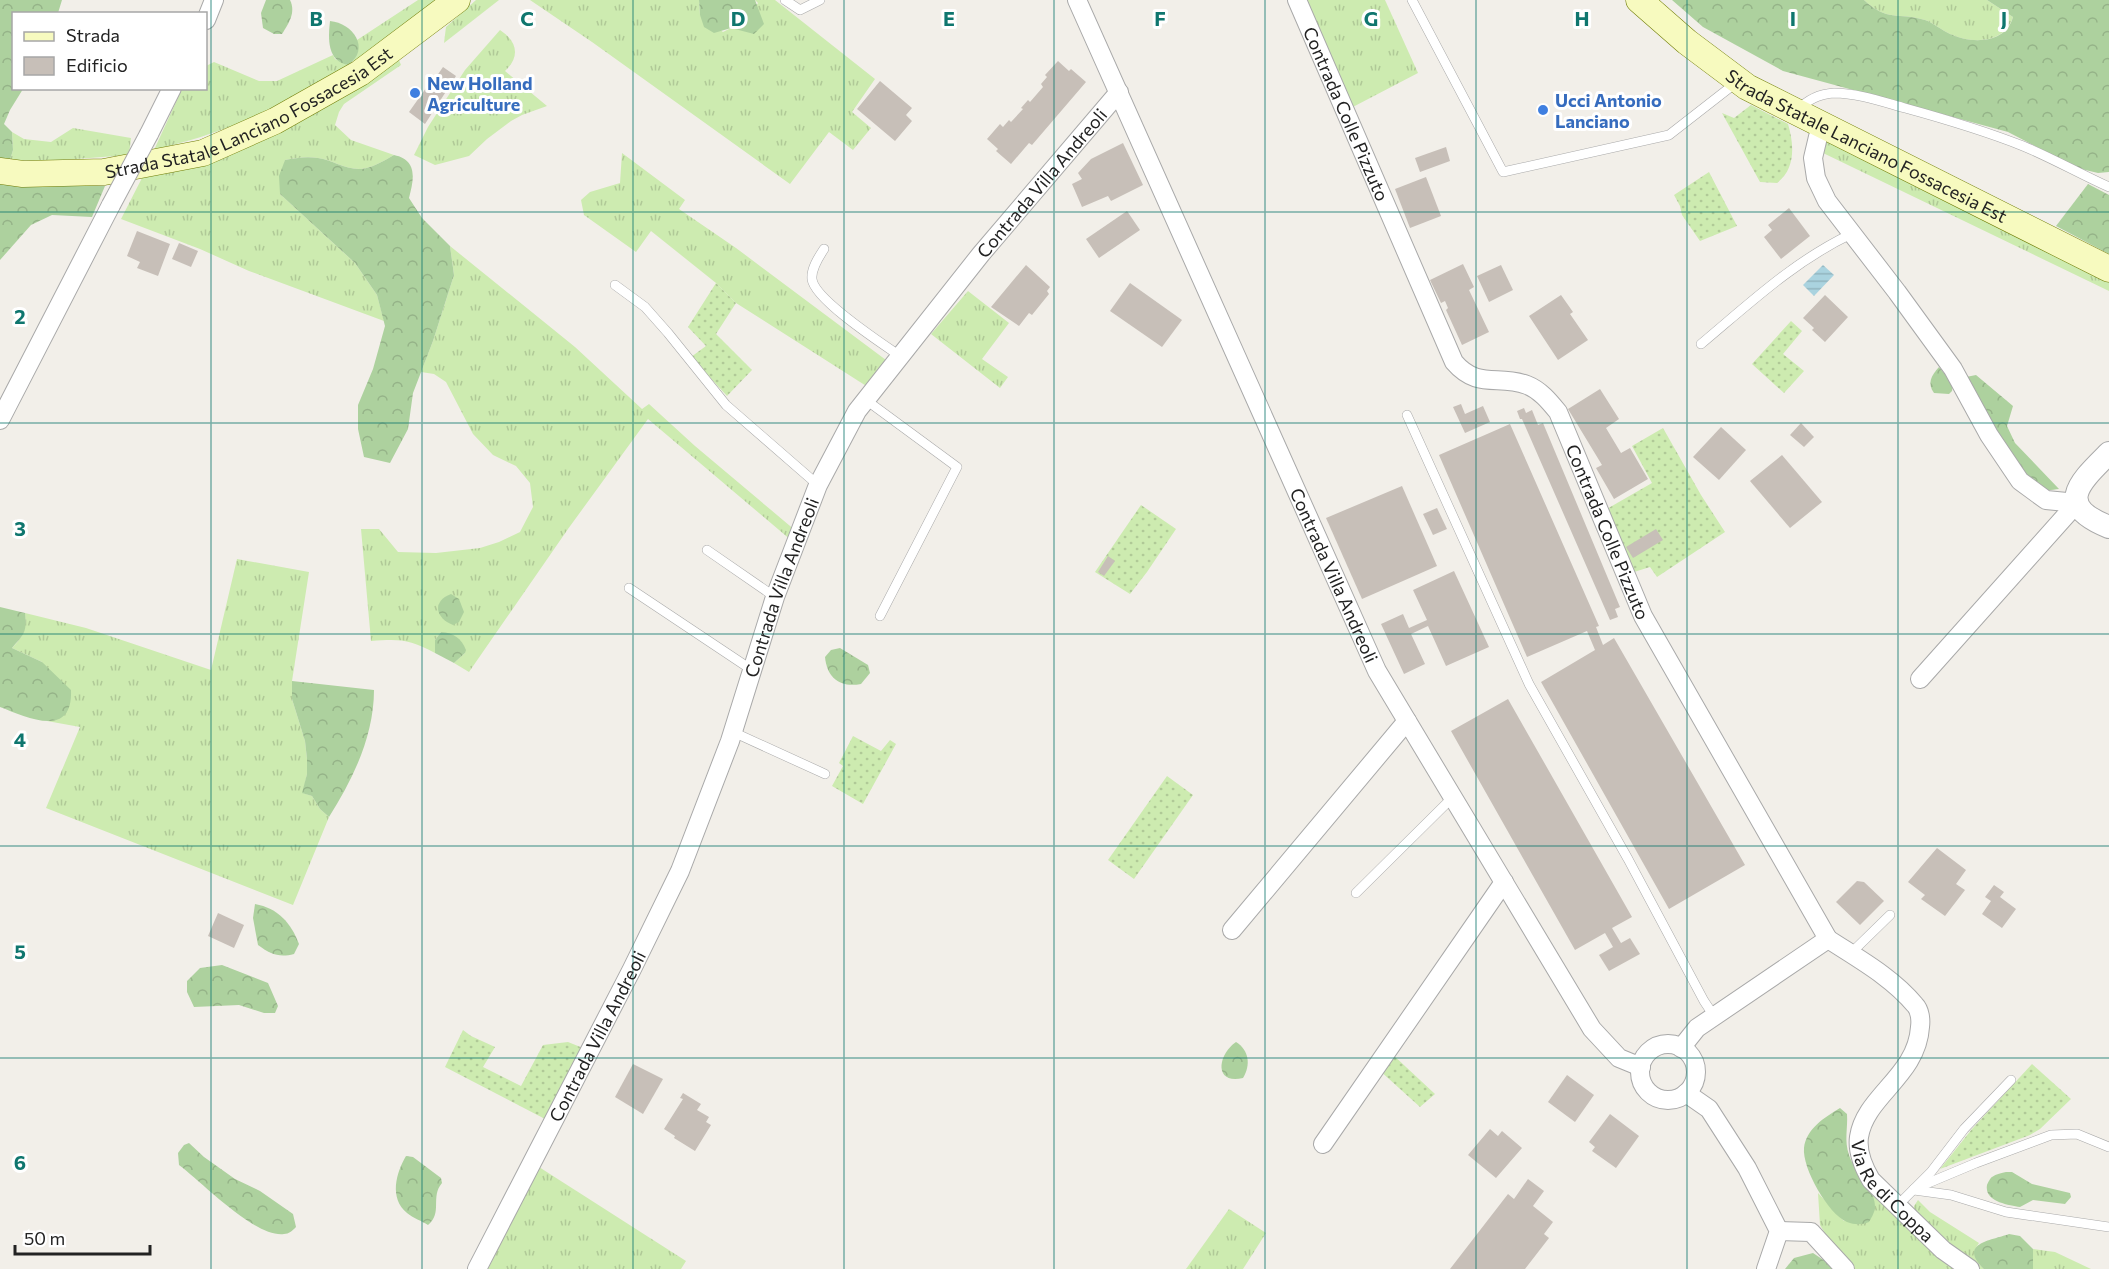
<svg xmlns="http://www.w3.org/2000/svg" width="2109" height="1269" viewBox="0 0 2109 1269" font-family="Commissioner,sans-serif">
  <style>
    .grass { fill: url(#grass-tufts) }
    .forest { fill: url(#forest-crowns) }
    .garden { fill: url(#garden-dots) }
    .water { fill: url(#water-rules) }
    .building { fill: #c7bfb8 }
    .lines { fill: none; stroke-linecap: round; stroke-linejoin: round }
    .service-casing { stroke: #a9a9a9; stroke-width: 10 }
    .minor-casing { stroke: #a9a9a9; stroke-width: 20 }
    .tertiary-casing { stroke: #a9a9a9; stroke-width: 24 }
    .secondary-casing { stroke: #707d05; stroke-width: 27 }
    .service { stroke: #fff; stroke-width: 9 }
    .minor { stroke: #fff; stroke-width: 18 }
    .tertiary { stroke: #fff; stroke-width: 22 }
    .secondary { stroke: #f7fabf; stroke-width: 26 }
    .minor-bridge-casing { stroke: #a9a9a9; stroke-width: 20; stroke-linecap: butt }
    .minor-bridge { stroke: #fff; stroke-width: 18 }
    .grid { fill: none; stroke: #0f766e; stroke-width: 1.5; stroke-opacity: 0.55 }
    .shop-dot { fill: #3f7fe0; stroke: #fff; stroke-width: 2 }
    .labels { text-anchor: middle; dominant-baseline: central; stroke-width: 6; stroke-linejoin: round; paint-order: stroke }
    .shop-label { font-size: 18px; font-weight: bold; fill: #366cbe; stroke: #fff; text-anchor: start }
    .street-label { font-size: 18px; fill: #222; stroke: #fff }
    .grid-label { font-size: 20px; text-anchor: middle; font-weight: bold; fill: #0f766e; stroke: #fff; stroke-width: 6; stroke-linejoin: round; paint-order: stroke }
  </style>
  <defs>
    <pattern id="grass-tufts" width="24" height="20" patternUnits="userSpaceOnUse" patternTransform="scale(1.5)"><rect width="24" height="20" fill="#cdebb0"/><path d="M3 7l-1-3M5 7V3M7 7l1-3M15 17l-1-3M17 17v-4M19 17l1-3" fill="none" stroke="#b0c997"/></pattern>
    <pattern id="forest-crowns" width="20" height="18" patternUnits="userSpaceOnUse" patternTransform="scale(1.5)"><rect width="20" height="18" fill="#add19e"/><path d="M2 6a3 3 0 1 1 6 0M12 15a3 3 0 1 1 6 0" fill="none" stroke="#95b388"/></pattern>
    <pattern id="garden-dots" width="8" height="8" patternUnits="userSpaceOnUse" patternTransform="scale(1.5)"><rect width="8" height="8" fill="#cdebb0"/><path d="M2 2h.1M6 6h.1" fill="none" stroke="#b0c997" stroke-width="1.8" stroke-linecap="round"/></pattern>
    <pattern id="water-rules" width="6" height="5" patternUnits="userSpaceOnUse" patternTransform="scale(1.5)"><rect width="6" height="5" fill="#aad3df"/><path d="M0 2.5h6" fill="none" stroke="#92b5bf"/></pattern>
  </defs>
  <rect width="100%" height="100%" fill="#f2efe9"/>
  <!-- grass -->
  <g class="grass">
    <path d="M418,0h19l-85,63 6,-12 -1,-11z"/>
    <path d="M476,0h23l-55,43 2,-16z"/>
    <path d="M530,0h169l1,15 23,17 8,-4 10,2 17,-27 -3,-3h20l100,79 -23,33 19,16 -18,22 -24,-18 -39,52 -198,-142z"/>
    <path d="M1302,0h83l33,73 -69,36z"/>
    <path d="M1864,0h123l26,17c-8,27 -42,27 -63,17 -9,-4 -16,-11 -25,-14 -27,-8 -38,2 -61,-20z"/>
    <path d="M500,30c18,12 20,27 5,41l42,35 -25,9 -11,6 -24,18 -18,17 -34,9 -21,-10 14,-28 37,-57z"/>
    <path d="M333,55l2,4 13,6c-33,19 -66,39 -102,55 -29,13 -61,22 -92,30l28,-61 24,-1v-22l8,-4 45,19h18z"/>
    <path d="M399,60l2,5 -57,39 -5,8 -4,13 16,15 43,15c-10,6 -24,14 -35,14 -15,0 -27,-9 -41,-11 -11,-2 -23,0 -33,2l-5,34 75,69 22,32 7,26 -135,-50 -49,-22 -79,-30 22,-43 112,-33 56,-28z"/>
    <path d="M73,128l58,10 -2,17 -79,6 -40,-1 3,-10 -1,-18 12,7 27,3z"/>
    <path d="M1820,136l17,10 272,136v9l-286,-138 -3,22z"/>
    <path d="M622,153l63,47 -6,9 57,39 150,112 -15,29 -135,-86 -20,-20 -65,-52 -15,21 -52,-37 -3,-15 9,-8 30,-9z"/>
    <path d="M450,246l125,101 67,62 7,-5 46,42 101,85 -4,10 -144,-122 -80,110 -99,143 -15,-9 11,-10 -24,-21 -6,8v13c-26,-14 -35,-14 -64,-12l-10,-112h18l19,23 38,1 44,-5 19,-6 21,-10 13,-25 -3,-24 -14,-17 -23,-11 -20,-21 -27,-52 -12,-8 -13,-2 12,-31 21,-66z"/>
    <path d="M968,291l41,32 -27,36 26,18 -8,11 -69,-54z"/>
    <path d="M237,559l72,13 -17,109v18l13,42 2,18v15l-4,19 9,3 8,13 9,8 -36,88 -247,-97 34,-81 -33,-6h3l-8,-59 -30,-14c12,-13 14,-17 13,-35l61,15 125,42z"/>
    <path d="M539,1167l147,94 -5,8h-193z"/>
    <path d="M1869,1189l91,80h-105l-17,-14 -18,-30 -2,-32 26,28z"/>
    <path d="M1918,1200l12,12 49,31 -4,6 4,15 5,5h-4l-66,-56v-7z"/>
    <path d="M1229,1209l37,24 -23,36h-57z"/>
    <path d="M2033,1249l22,3 36,17h-58z"/>
  </g>
  <!-- forest -->
  <g class="forest">
    <path d="M0,0h62l-4,13 -44,1v74l9,1 -13,21 -6,14 8,8 1,18 -3,10 -10,-2z"/>
    <path d="M266,0h24c6,12 -1,23 -8,34h-8l-11,-6 -2,-15z"/>
    <path d="M699,0h56l9,24 -10,10 -23,-6 -17,5 -10,-6 -4,-12z"/>
    <path d="M1672,0h192c23,22 34,12 61,20 9,3 16,10 25,14 21,10 56,10 63,-17l-26,-17h122v172l-11,1 -21,-5 -69,-36 -225,-61 -80,-44z"/>
    <path d="M330,21c23,2 41,28 18,44 -21,-4 -20,-26 -18,-44z"/>
    <path d="M394,155c24,5 20,24 15,43l13,20 28,28 4,29 -21,66 -20,52 -5,36 -18,34 -26,-6 -6,-28v-24l15,-36 12,-43 -8,-31 -22,-32 -75,-69 -1,-18 6,-16c10,-2 22,-4 33,-2 14,2 26,11 41,11 11,0 25,-8 35,-14z"/>
    <path d="M0,183l11,2 94,1 -13,31 -40,-2 -21,10 -31,35z"/>
    <path d="M2088,184l21,11v59l-53,-28z"/>
    <path d="M1939,367l14,17 -1,7 -3,3 -15,-1c-7,-10 -3,-17 5,-26z"/>
    <path d="M1976,375l37,31 -6,20 8,17 44,46c-4,0 -10,2 -14,1 -23,-4 -70,-90 -84,-112z"/>
    <path d="M451,594l8,5 5,13 -5,10 -6,3c-18,-7 -21,-24 -2,-31z"/>
    <path d="M0,607l25,6c2,20 -1,21 -13,35l30,14 29,28c2,50 -45,27 -71,17z"/>
    <path d="M441,632c13,1 20,6 25,18l-1,3 -11,10 -19,-10v-13z"/>
    <path d="M840,648l28,17 2,8 -9,11c-21,4 -34,-6 -36,-27l6,-7z"/>
    <path d="M292,681l82,9c0,46 -21,89 -45,127l-9,-8 -8,-13 -10,-3 5,-19v-15l-2,-18 -13,-42z"/>
    <path d="M255,904c23,4 36,19 44,40l-5,10c-15,4 -24,0 -36,-9l-5,-27z"/>
    <path d="M222,965l46,18 10,23 -3,7h-11l-25,-8 -45,2 -7,-15v-11l13,-13z"/>
    <path d="M1236,1042c13,8 15,23 7,36 -29,7 -26,-23 -7,-36z"/>
    <path d="M1840,1108l7,6c1,14 -3,26 2,41 5,16 28,35 26,54 -1,4 -4,10 -6,13 -8,3 -14,3 -22,0 -19,-8 -45,-54 -43,-74 2,-19 21,-31 36,-40z"/>
    <path d="M189,1143l15,14 31,22 25,12 33,23 3,13c-4,4 -7,7 -12,7 -29,4 -82,-52 -105,-69l-1,-12 6,-8z"/>
    <path d="M406,1156l7,1 28,21 1,5c-12,14 1,30 -14,42 -6,-4 -15,-7 -21,-12 -18,-15 -11,-40 -1,-57z"/>
    <path d="M2006,1172h6l20,12 38,9 1,4 -6,7 -32,-4 -13,7c-11,-2 -36,-5 -33,-22 1,-2 3,-7 5,-8 4,-3 10,-4 14,-5z"/>
    <path d="M2009,1234l11,2 13,13v20h-49c-26,-26 6,-28 25,-35z"/>
    <path d="M1813,1253l24,16h-52l9,-11z"/>
  </g>
  <!-- garden -->
  <g class="garden">
    <path d="M1751,105l37,19c6,20 8,45 -11,59l-17,-1 -38,-69 12,5z"/>
    <path d="M1709,172l28,54 -37,15 -18,-26 -2,-9 -6,-11z"/>
    <path d="M716,283l20,20 -20,31 36,36 -25,26 -36,-39 15,-11 -18,-19z"/>
    <path d="M1791,321l11,10 -19,23 21,17 -20,22 -32,-29z"/>
    <path d="M1663,428l38,67 24,37 -68,45 -7,-10 -19,6 -26,-63 47,-27 -20,-37z"/>
    <path d="M1141,505l35,24 -29,43 -17,22 -35,-22z"/>
    <path d="M853,736l28,15 9,-11 6,4 -33,60 -31,-18 11,-20 -4,-3z"/>
    <path d="M1167,776l26,19 -59,84 -26,-19z"/>
    <path d="M463,1030l8,6 24,11 -12,20 38,19 22,-41 25,-3 15,6 -36,72 -102,-53z"/>
    <path d="M1391,1053l44,41 -15,13 -42,-38z"/>
    <path d="M2032,1064l39,35 -31,30 -10,6 -90,34 32,-40z"/>
  </g>
  <!-- water -->
  <path class="water" d="M1823,265l11,10 -20,21 -11,-11z"/>
  <!-- building -->
  <g class="building">
    <path d="M1058,61l11,10 2,-2 15,13 -54,63 -3,-2 -18,21 -15,-13 2,-2 -11,-10 13,-15 3,3 6,-7 2,2 12,-13 -2,-1 7,-8 2,2 13,-15 -2,-3 6,-7 -2,-2z"/>
    <path d="M443,67l13,9 -31,48 -16,-12 22,-31 1,2z"/>
    <path d="M880,81l32,27 -6,7 6,6 -17,20 -38,-32z"/>
    <path d="M1123,143l20,42 -32,16 -3,-5 -26,11 -10,-23 10,-5 -4,-6 13,-14z"/>
    <path d="M1446,147l4,14 -30,11 -5,-14z"/>
    <path d="M1426,177l15,39 -31,12 -15,-39z"/>
    <path d="M1789,208l21,28 -29,23 -17,-22 8,-7 -4,-5z"/>
    <path d="M1127,211l13,19 -41,28 -13,-19z"/>
    <path d="M137,231l33,13 -12,32 -21,-8 3,-6 -13,-6z"/>
    <path d="M179,243l19,8 -7,16 -19,-8z"/>
    <path d="M1463,264l11,23 -5,3 20,42 -27,13 -16,-35 2,-2 -3,-7 -4,2 -11,-23z"/>
    <path d="M1026,265l24,22 -3,4 2,3 -17,21 -3,-2 -10,13 -28,-19z"/>
    <path d="M1501,265l12,25 -24,12 -12,-26z"/>
    <path d="M1130,283l52,37 -20,27 -52,-36z"/>
    <path d="M1561,295l12,17 -3,2 18,26 -30,20 -29,-44z"/>
    <path d="M1825,295l23,22 -23,25 -13,-12 2,-2 -11,-10z"/>
    <path d="M1600,389l19,30 -13,9 15,25 9,-5 18,31 -34,20 -18,-31 6,-3 -34,-56z"/>
    <path d="M1461,404l4,10 18,-8 7,16 -25,11 -12,-26z"/>
    <path d="M1524,408l2,5 6,-3 6,15 5,-2 77,184 -5,2 3,8 -8,3 -88,-201h-2l-3,-8z"/>
    <path d="M1801,423l13,14 -10,10 -14,-12z"/>
    <path d="M1510,424l89,202 -3,1 7,18 11,-7 131,227 -76,44 -128,-227 54,-32 -8,-19 -60,26 -88,-202z"/>
    <path d="M1721,427l25,23 -27,30 -26,-23z"/>
    <path d="M1782,455l40,47 -32,26 -40,-47z"/>
    <path d="M1402,486l35,80 -75,33 -36,-81z"/>
    <path d="M1437,508l10,21 -14,6 -10,-21z"/>
    <path d="M1656,529l7,11 -30,18 -7,-11z"/>
    <path d="M1108,556l7,5 -11,15 -6,-4z"/>
    <path d="M1454,571l35,76 -43,19 -18,-40 -17,8 14,30 -21,10 -23,-50 22,-10 6,14 18,-8 -14,-30z"/>
    <path d="M1508,699l124,218 -20,11 9,15 9,-5 10,16 -31,17 -10,-16 14,-8 -8,-14 -30,17 -124,-219z"/>
    <path d="M1937,848l29,22 -10,14 9,6 -20,26 -24,-17 4,-4 -17,-13z"/>
    <path d="M1857,881l7,1 20,19 -24,24 -24,-23z"/>
    <path d="M1994,885l10,7 -4,5 16,12 -14,19 -20,-14 9,-13 -6,-4z"/>
    <path d="M218,913l26,12 -10,23 -26,-12z"/>
    <path d="M633,1064l30,15 -20,35 -28,-17z"/>
    <path d="M1567,1075l27,20 -19,27 -27,-20z"/>
    <path d="M683,1093l18,11 -4,6 12,7 -3,5 5,3 -16,26 -21,-13 1,-2 -11,-7 19,-30 -3,-1z"/>
    <path d="M1610,1114l29,22 -23,32 -24,-17 3,-4 -6,-5z"/>
    <path d="M1490,1129l8,7 4,-5 20,17 -26,30 -28,-23z"/>
    <path d="M1528,1179l16,12 -11,15 20,16 -9,12 5,4 -24,31h-75l58,-75 6,5z"/>
  </g>
  <g class="lines">
    <defs>
      <g id="service">
        <path d="M785,0l15,10 20,-10"/>
        <path d="M1412,0l91,172 166,-37 68,-53"/>
        <path d="M1798,110c10,-11 21,-16 36,-17 23,0 49,9 71,15 40,11 80,23 118,38 29,12 57,28 86,41"/>
        <path d="M824,249c-6,9 -13,20 -12,30 2,20 69,64 88,77"/>
        <path d="M615,285l30,22 23,26 58,72 92,80"/>
        <path d="M1701,344c49,-41 92,-82 150,-110"/>
        <path d="M866,400l91,67 -77,149"/>
        <path d="M1407,415l122,269 99,175 76,142 10,15"/>
        <path d="M707,550l68,47"/>
        <path d="M629,588l123,82"/>
        <path d="M733,732l92,42"/>
        <path d="M1356,893l97,-96"/>
        <path d="M1850,954l40,-39"/>
        <path d="M1914,1189l62,-26 75,-28 26,-1 32,13"/>
        <path d="M1914,1190l37,5 55,17 103,15"/>
        <path d="M1897,1206l34,-34 33,-43 47,-49"/>
      </g>
      <g id="minor">
        <path id="s1" d="M1077,0l300,671 215,358 27,29 22,9"/>
        <path id="s2" d="M1297,0l157,362c24,28 44,12 73,23 13,5 22,16 31,27l85,204 185,323 -131,89 -16,20"/>
        <path d="M206,20l8,-20"/>
        <path d="M1821,124l-8,34 3,20 11,23 70,91 56,77 36,66 31,46 26,19 31,3"/>
        <path d="M149,134l23,-46"/>
        <path d="M0,420l111,-215"/>
        <path d="M1920,679l157,-176"/>
        <path d="M1232,930l175,-209"/>
        <path id="s3" d="M1828,939c29,19 64,38 87,66 5,5 6,15 5,22 -3,49 -55,69 -61,110 -2,14 5,31 12,43l72,70 27,19"/>
        <circle cx="1668" cy="1072" r="28"/>
        <path d="M1686,1093l23,16 38,59 32,63 -13,38"/>
        <path d="M1323,1144l181,-262"/>
        <path d="M1779,1231l32,1 34,37"/>
        <path id="s4" d="M477,1269l155,-300 48,-98 50,-130 45,-144 43,-112 39,-74 124,-157 138,-162"/>
      </g>
      <path id="tertiary" d="M2109,453c-30,30 -55,52 0,74"/>
      <g id="secondary">
        <path id="s5" d="M1639,0l48,42 60,45 362,182"/>
        <path id="s6" d="M0,171l23,3 81,-2 99,-19 72,-32 85,-48 97,-73"/>
      </g>
    </defs>
    <!-- service casing -->
    <use href="#service" class="service-casing"/>
    <!-- minor casing -->
    <use href="#minor" class="minor-casing"/>
    <!-- tertiary casing -->
    <use href="#tertiary" class="tertiary-casing"/>
    <!-- secondary casing -->
    <use href="#secondary" class="secondary-casing"/>
    <!-- service -->
    <use href="#service" class="service"/>
    <!-- minor -->
    <use href="#minor" class="minor"/>
    <!-- tertiary -->
    <use href="#tertiary" class="tertiary"/>
    <!-- secondary -->
    <use href="#secondary" class="secondary"/>
    <defs>
      <path id="minor-bridge" d="M111,205l38,-71"/>
    </defs>
    <!-- minor-bridge casing -->
    <use href="#minor-bridge" class="minor-bridge-casing"/>
    <!-- minor-bridge -->
    <use href="#minor-bridge" class="minor-bridge"/>
  </g>
  <!-- grid -->
  <path class="grid" d="M211,0v1269M422,0v1269M633,0v1269M844,0v1269M1054,0v1269M1265,0v1269M1476,0v1269M1687,0v1269M1898,0v1269M0,212h2109M0,423h2109M0,634h2109M0,846h2109M0,1058h2109"/>
  <!-- markers -->
  <g class="shop-dot">
    <circle cx="415" cy="93" r="6"/>
    <circle cx="1543" cy="110" r="6"/>
  </g>
  <g class="labels">
    <!-- shop labels -->
    <g class="shop-label">
      <text x="427" y="83">New Holland<tspan x="427" dy="21">Agriculture</tspan></text>
      <text x="1555" y="100">Ucci Antonio<tspan x="1555" dy="21">Lanciano</tspan></text>
    </g>
    <!-- street labels -->
    <g class="street-label">
      <text stroke="none"><textPath href="#s6" startOffset="262">Strada Statale Lanciano Fossacesia Est</textPath></text>
      <text stroke="none"><textPath href="#s2" startOffset="124">Contrada Colle Pizzuto</textPath></text>
      <text stroke="none"><textPath href="#s5" startOffset="272">Strada Statale Lanciano Fossacesia Est</textPath></text>
      <text stroke="none"><textPath href="#s4" startOffset="1234">Contrada Villa Andreoli</textPath></text>
      <text stroke="none"><textPath href="#s2" startOffset="645">Contrada Colle Pizzuto</textPath></text>
      <text stroke="none"><textPath href="#s1" startOffset="630">Contrada Villa Andreoli</textPath></text>
      <text stroke="none"><textPath href="#s4" startOffset="748">Contrada Villa Andreoli</textPath></text>
      <text stroke="none"><textPath href="#s4" startOffset="262">Contrada Villa Andreoli</textPath></text>
      <text stroke="none"><textPath href="#s3" startOffset="327">Via Re di Coppa</textPath></text>
    </g>
  </g>
  <g class="grid-label">
    <text x="316" y="26">B</text>
    <text x="527" y="26">C</text>
    <text x="738" y="26">D</text>
    <text x="949" y="26">E</text>
    <text x="1160" y="26">F</text>
    <text x="1371" y="26">G</text>
    <text x="1582" y="26">H</text>
    <text x="1793" y="26">I</text>
    <text x="2004" y="26">J</text>
    <text x="20" y="324">2</text>
    <text x="20" y="536">3</text>
    <text x="20" y="747">4</text>
    <text x="20" y="959">5</text>
    <text x="20" y="1170">6</text>
  </g>
  <!-- legend -->
  <rect x="12" y="12" width="195" height="78" fill="#ffffff" stroke="#a7a7a7" stroke-width="1.5"/>
  <rect x="24" y="32" width="30" height="9" fill="#f7fabf" stroke="#a7a7a7" stroke-width="1.5"/>
  <text x="66" y="42" font-size="18" fill="#222222">Strada</text>
  <rect x="24" y="57" width="30" height="18" fill="#c7bfb8" stroke="#a7a7a7" stroke-width="1.5"/>
  <text x="66" y="72" font-size="18" fill="#222222">Edificio</text>
  <!-- scale -->
  <path d="M15 1245v9h135v-9" fill="none" stroke="#222222" stroke-width="3"/>
  <text x="24" y="1245" font-size="18" fill="#222222" stroke="#ffffff" stroke-width="4.5" paint-order="stroke">50 m</text>
</svg>
